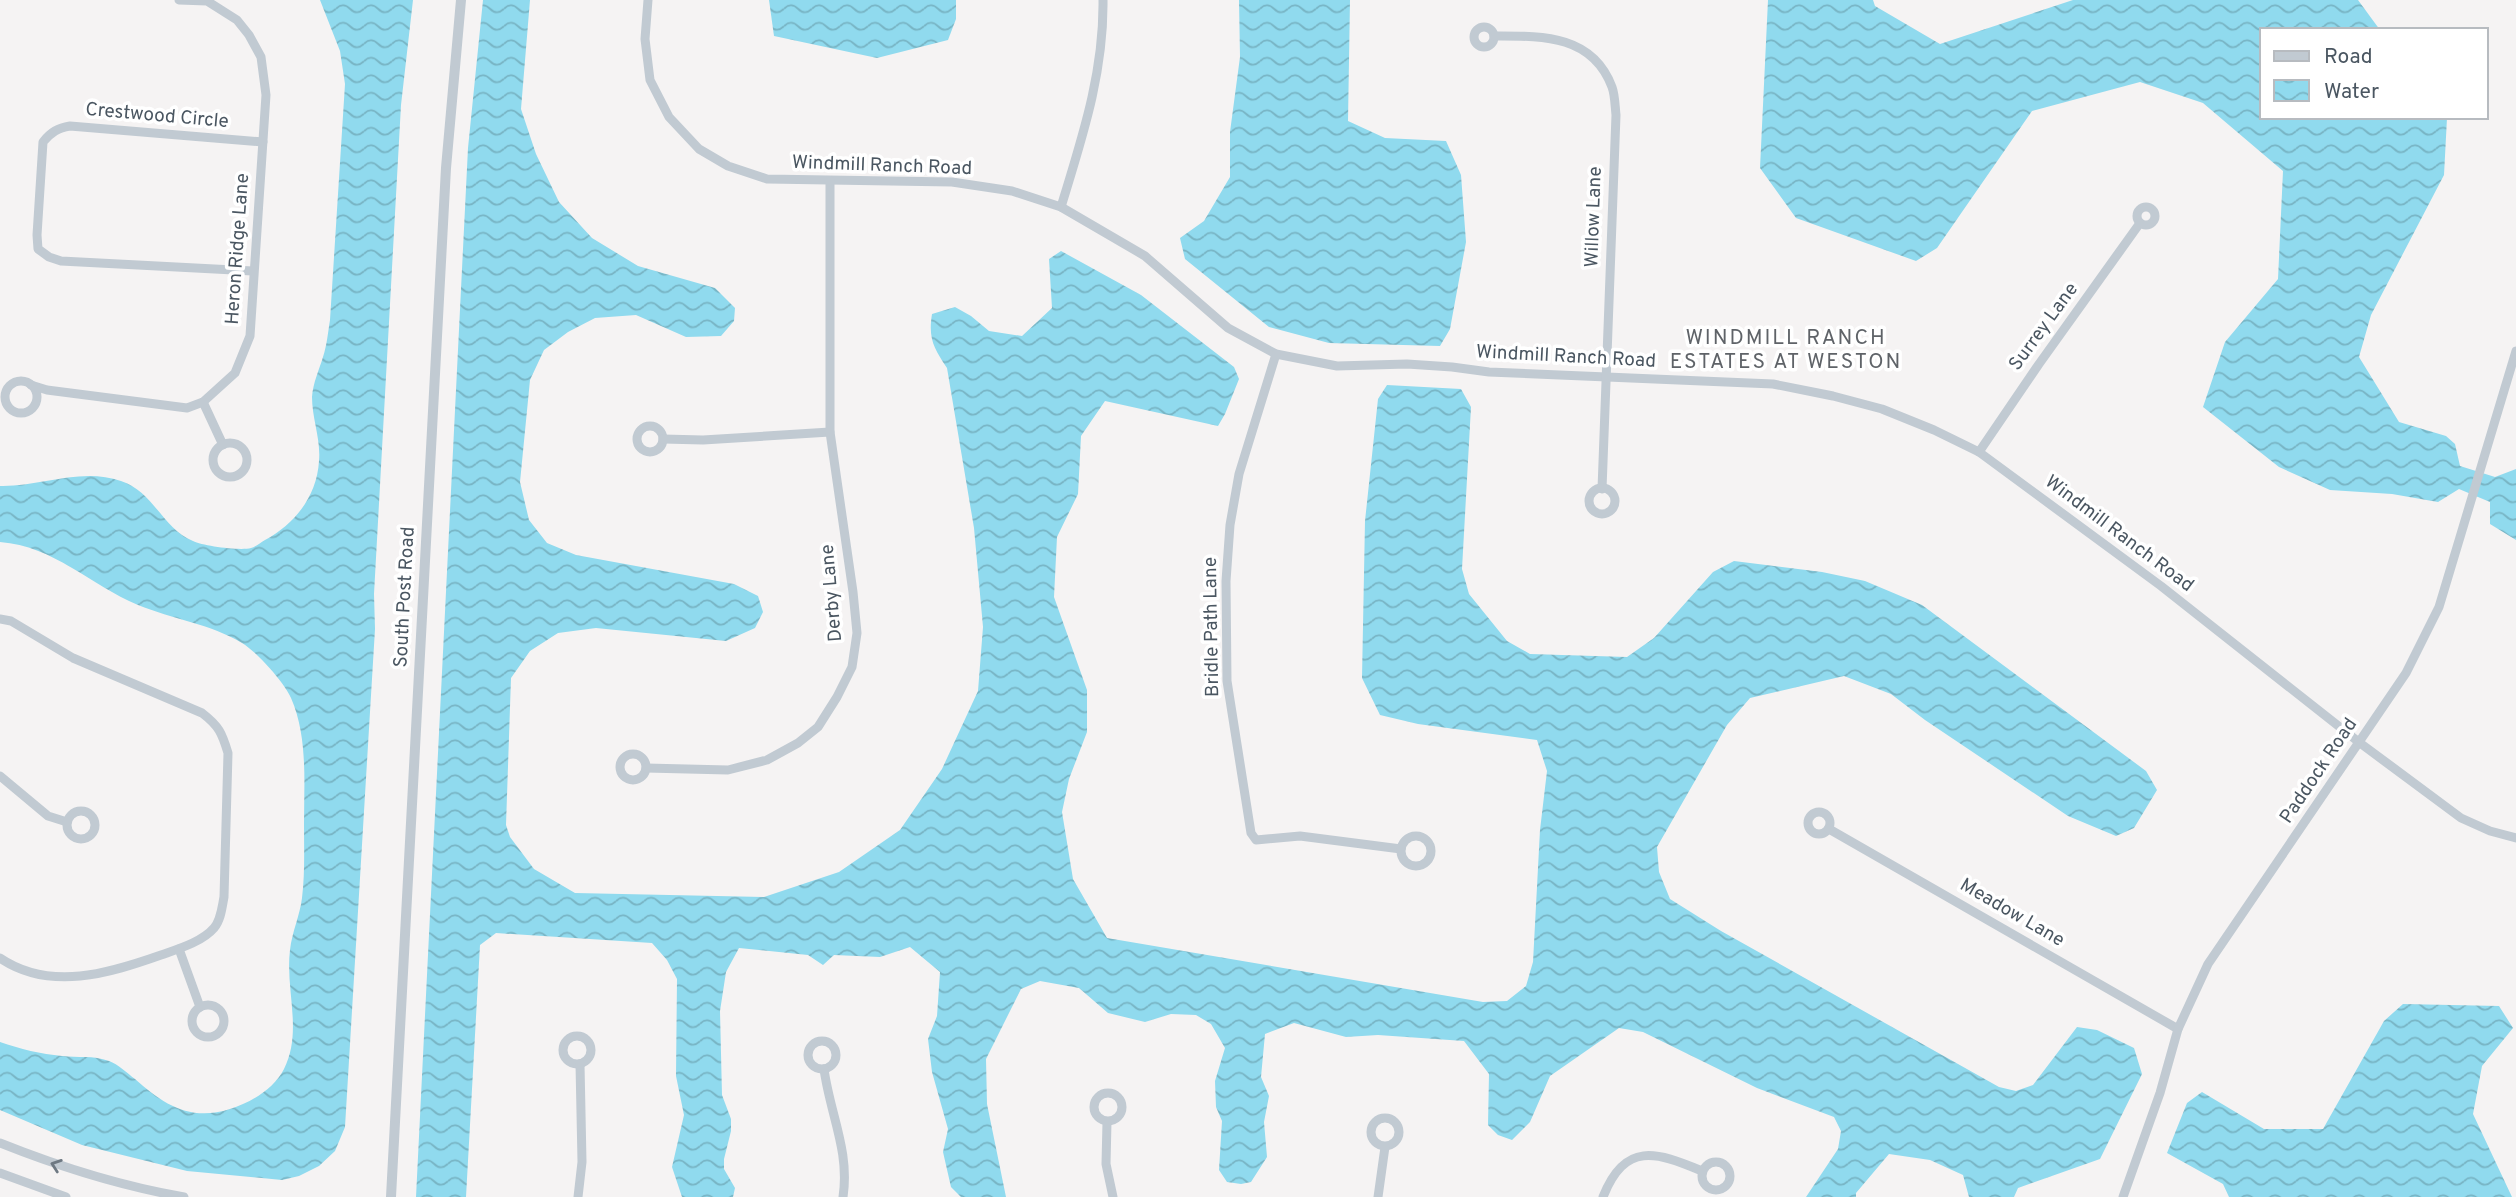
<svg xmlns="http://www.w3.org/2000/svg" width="2516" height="1197" viewBox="0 0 2516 1197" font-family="Overpass,sans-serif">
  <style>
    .water { fill: url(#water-waves) }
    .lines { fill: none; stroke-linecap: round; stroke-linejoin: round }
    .minor { stroke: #c1cad2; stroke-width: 9 }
    .tertiary { stroke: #c1cad2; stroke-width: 10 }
    .oneway { stroke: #6e7983 }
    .labels { text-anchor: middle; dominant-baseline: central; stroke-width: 7; stroke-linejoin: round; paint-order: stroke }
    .street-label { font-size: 19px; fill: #4a5661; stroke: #fff }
    .neighbourhood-label { font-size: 21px; letter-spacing: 2px; fill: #5f6368; stroke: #fff }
  </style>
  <defs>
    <pattern id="water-waves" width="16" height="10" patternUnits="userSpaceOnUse" patternTransform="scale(1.75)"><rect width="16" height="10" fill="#90daee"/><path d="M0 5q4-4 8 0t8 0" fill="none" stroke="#78b4c4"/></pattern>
  </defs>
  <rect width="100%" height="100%" fill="#f5f3f3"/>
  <!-- water -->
  <g class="water">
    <path d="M320,0h93l-12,105 -27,489 1,35 -30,498 -10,24 -16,15 -20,10 -17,4 -95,-9 -105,-26 -82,-35v-68c20,7 41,12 62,14 16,2 31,-1 47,5 9,3 18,12 26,18 28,25 55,43 95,30 20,-6 44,-20 54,-40 19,-38 1,-79 6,-119 2,-18 10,-35 12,-52 3,-24 2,-49 2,-74 0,-42 4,-87 -13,-126 -7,-16 -34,-46 -49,-55 -31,-19 -70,-24 -104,-38 -48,-20 -84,-59 -138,-63v-56c40,1 81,-19 121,-5 32,10 42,48 72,60 10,5 47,10 58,7 4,-1 9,-5 14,-8 30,-16 52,-44 54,-79 2,-22 -7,-42 -7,-64 1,-14 7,-27 11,-40 4,-12 5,-25 7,-37l15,-236 -5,-33z"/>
    <path d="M483,0h47l-9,109 15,45 23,48 33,36 46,28 77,22 20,20 -1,13 -13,15 -35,1 -50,-22 -41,3 -27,14 -24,18 -14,30 -10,102 9,38 18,23 29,12 158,29 24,12 5,16 -8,16 -29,13 -130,-13 -38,5 -28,18 -19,27 -5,147 4,12 24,32 41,24 189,4 75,-25 61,-42 42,-61 36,-78 5,-64 -9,-99 -27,-160c-13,-20 -19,-29 -15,-54l23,-7 16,9 18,15 33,5 30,-28 -3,-49 12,-8 80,44 93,72 5,12 -14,35 -7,12 -113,-25 -24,35 -3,58 -21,43 -3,60 33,93v42l-18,47 -7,33 11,67 34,59 376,64 24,-1 19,-15 7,-24 7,-132 7,-59 -10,-31 -119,-16 -38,-9 -18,-37 3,-157 13,-122 9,-14 74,4 10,18 -9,162 7,25 38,47 23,13 97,3 27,-19 59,-66 21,-11 88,11 43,9 57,24 224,166 11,19 -23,38 -18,8 -48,-20 -143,-96 -34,-26 -47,-18 -94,22 -23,27 -70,122 2,25 11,27 51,32 278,156 17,4 17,-6 44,-58 20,3 37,18 8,26 -42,85 -82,29 -4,9h-45l-6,-22 -33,-15 -41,-6 -33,39v4h-50l32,-48 3,-18 -7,-14 -77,-29 -114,-56 -24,-4 -69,48 -20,46 -18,18 -14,-5 -10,-10 1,-51 -25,-33 -86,-6 -32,2 -52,-14 -29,11 -4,43 8,19 -5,26 3,35 -16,25 -10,2 -14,-2 -8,-12 3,-49 -6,-14 -1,-26 10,-33 -14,-24 -15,-9 -25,-1 -26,8 -37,-9 -29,-25 -39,-7 -19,8 -35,70 1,45 19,93h-45l-10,-10 -8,-35 5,-23 -16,-57 -4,-33 9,-23 3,-44 -30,-25 -30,10 -46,-2 -11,10 -15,-10 -69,-7 -13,24 -6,39 2,84 9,24v12l-7,28v10l11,19 -2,9h-51l-10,-30 12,-52 -8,-39 1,-97 -10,-19 -15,-17 -156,-10 -16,12 -14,252h-50l52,-1049z"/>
    <path d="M769,0h187v19l-8,21 -71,18 -103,-22z"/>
    <path d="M1239,0h111l-2,121 37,17 61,3 15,34 5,67 -16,87 -10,17 -111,-3 -60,-16 -84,-68 -5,-21 24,-17 26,-44v-45l10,-75z"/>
    <path d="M1768,0h105l2,6 65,38 133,-44h285l22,30h-118v87l185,1 -3,57 -73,140 -12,42 40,65 47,14 9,8 5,22 35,11 21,-8v71l-26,-16v-22l-31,-13 -21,13 -46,-8 -62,-4 -51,-23 -76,-60 22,-65 53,-63 5,-108 -80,-68 -63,-21 -108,29 -95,137 -21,13 -120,-43 -36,-50z"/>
    <path d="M2403,1004l96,2 14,22 -31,38 -9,48 39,83h-283l-6,-13 -56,-31 20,-50 15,-11 62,37h59l61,-108z"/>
  </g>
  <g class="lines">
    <!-- minor -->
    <g class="minor">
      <path d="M648,0l-3,39 5,41 19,37 30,32 29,17 39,13 185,3 60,9 49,16 84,49 83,72 48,26 61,12 70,-2 45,3 37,5 284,12 60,12 49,13 52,21 45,22 182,134 199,157 101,75 29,13 26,7"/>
      <circle cx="1484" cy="37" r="10"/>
      <path d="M1494,36c47,0 98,-2 118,51 3,8 3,19 4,28l-14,374"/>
      <circle cx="2146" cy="216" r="9"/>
      <path d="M1061,207c21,-69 43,-134 42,-207"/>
      <path d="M253,271l-192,-10 -12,-4 -11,-8 -1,-14 6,-93c8,-10 15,-14 27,-16l193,16"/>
      <path d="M1276,354l-37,120 -9,51 -4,56 1,100 24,152 5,7 44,-4 101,13"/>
      <circle cx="21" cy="397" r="16"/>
      <path d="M31,385l16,5 140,18 16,-6 32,-29 15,-37 16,-241 -5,-38 -12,-22 -12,-15 -30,-19 -28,-1"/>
      <path d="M203,402l20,43"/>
      <circle cx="650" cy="439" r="13"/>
      <path d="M663,439l40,1 127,-8"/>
      <circle cx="230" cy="460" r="17"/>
      <path d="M1979,452l60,-88 101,-141"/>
      <circle cx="1602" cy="501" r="13"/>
      <path d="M0,619l11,2 62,37 129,55c17,13 20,20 26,40l-4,144c-2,10 -3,23 -10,31 -12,14 -36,21 -53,27 -51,18 -111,37 -161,3"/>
      <circle cx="633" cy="767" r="13"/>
      <path d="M646,768l82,2 39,-10 31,-17 20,-16 19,-30 15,-30 5,-34 -4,-41 -23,-160v-251"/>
      <path d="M0,776l48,40 19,6"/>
      <circle cx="81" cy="825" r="14"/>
      <circle cx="1819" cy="823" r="11"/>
      <path d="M1829,829l349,200"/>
      <circle cx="1416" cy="851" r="15"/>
      <path d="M179,949l21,58"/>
      <circle cx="208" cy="1021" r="16"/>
      <circle cx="577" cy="1050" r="14"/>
      <circle cx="822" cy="1055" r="14"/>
      <path d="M824,1069c6,45 26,82 19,128"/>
      <circle cx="1108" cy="1107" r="14"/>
      <circle cx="1385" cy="1132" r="14"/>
      <path d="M1107,1122l-1,42 7,33"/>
      <path d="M0,1143c60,24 120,43 184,54"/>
      <circle cx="1716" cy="1176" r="14"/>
      <path d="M0,1173l66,24"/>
      <path d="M578,1197l4,-35 -2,-98"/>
      <path d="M1378,1197l7,-50"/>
      <path d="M1603,1197c22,-56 53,-45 99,-26"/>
      <path d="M2123,1197l37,-104 18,-64 30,-65 198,-291 33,-66 77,-256"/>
    </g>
    <!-- tertiary -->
    <path class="tertiary" d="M391,1197l55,-1029 15,-168"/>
  </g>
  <!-- one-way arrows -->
  <defs><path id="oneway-chevron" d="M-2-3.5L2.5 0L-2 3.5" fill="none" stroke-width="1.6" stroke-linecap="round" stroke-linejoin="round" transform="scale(1.75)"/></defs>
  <use class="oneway" href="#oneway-chevron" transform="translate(56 1165) rotate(-161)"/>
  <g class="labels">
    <!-- street labels -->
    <g class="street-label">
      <text transform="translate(157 116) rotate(5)">Crestwood Circle</text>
      <text transform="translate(882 166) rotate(2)">Windmill Ranch Road</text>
      <text transform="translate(1594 217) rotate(-88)">Willow Lane</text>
      <text transform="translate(238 249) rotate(-86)">Heron Ridge Lane</text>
      <text transform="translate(2044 327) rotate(-54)">Surrey Lane</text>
      <text transform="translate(1566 357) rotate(3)">Windmill Ranch Road</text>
      <text transform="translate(2119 534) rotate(37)">Windmill Ranch Road</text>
      <text transform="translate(832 593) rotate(-95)">Derby Lane</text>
      <text transform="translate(405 597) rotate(-87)">South Post Road</text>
      <text transform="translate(1212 627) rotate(-91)">Bridle Path Lane</text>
      <text transform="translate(2319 771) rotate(-56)">Paddock Road</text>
      <text transform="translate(2012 913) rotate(30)">Meadow Lane</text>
    </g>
    <!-- neighbourhood labels -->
    <g class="neighbourhood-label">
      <text x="1786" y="338">WINDMILL RANCH<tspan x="1786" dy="24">ESTATES AT WESTON</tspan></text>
    </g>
  </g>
  <!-- legend -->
  <rect x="2260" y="28" width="228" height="91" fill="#ffffff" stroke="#b7bbc0" stroke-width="2"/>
  <rect x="2274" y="51" width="35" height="10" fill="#c1cad2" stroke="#b7bbc0" stroke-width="2"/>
  <text x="2324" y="63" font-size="21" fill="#4a5661">Road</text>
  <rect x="2274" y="80" width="35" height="21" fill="url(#water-waves)" stroke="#b7bbc0" stroke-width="2"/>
  <text x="2324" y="98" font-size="21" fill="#4a5661">Water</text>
</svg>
